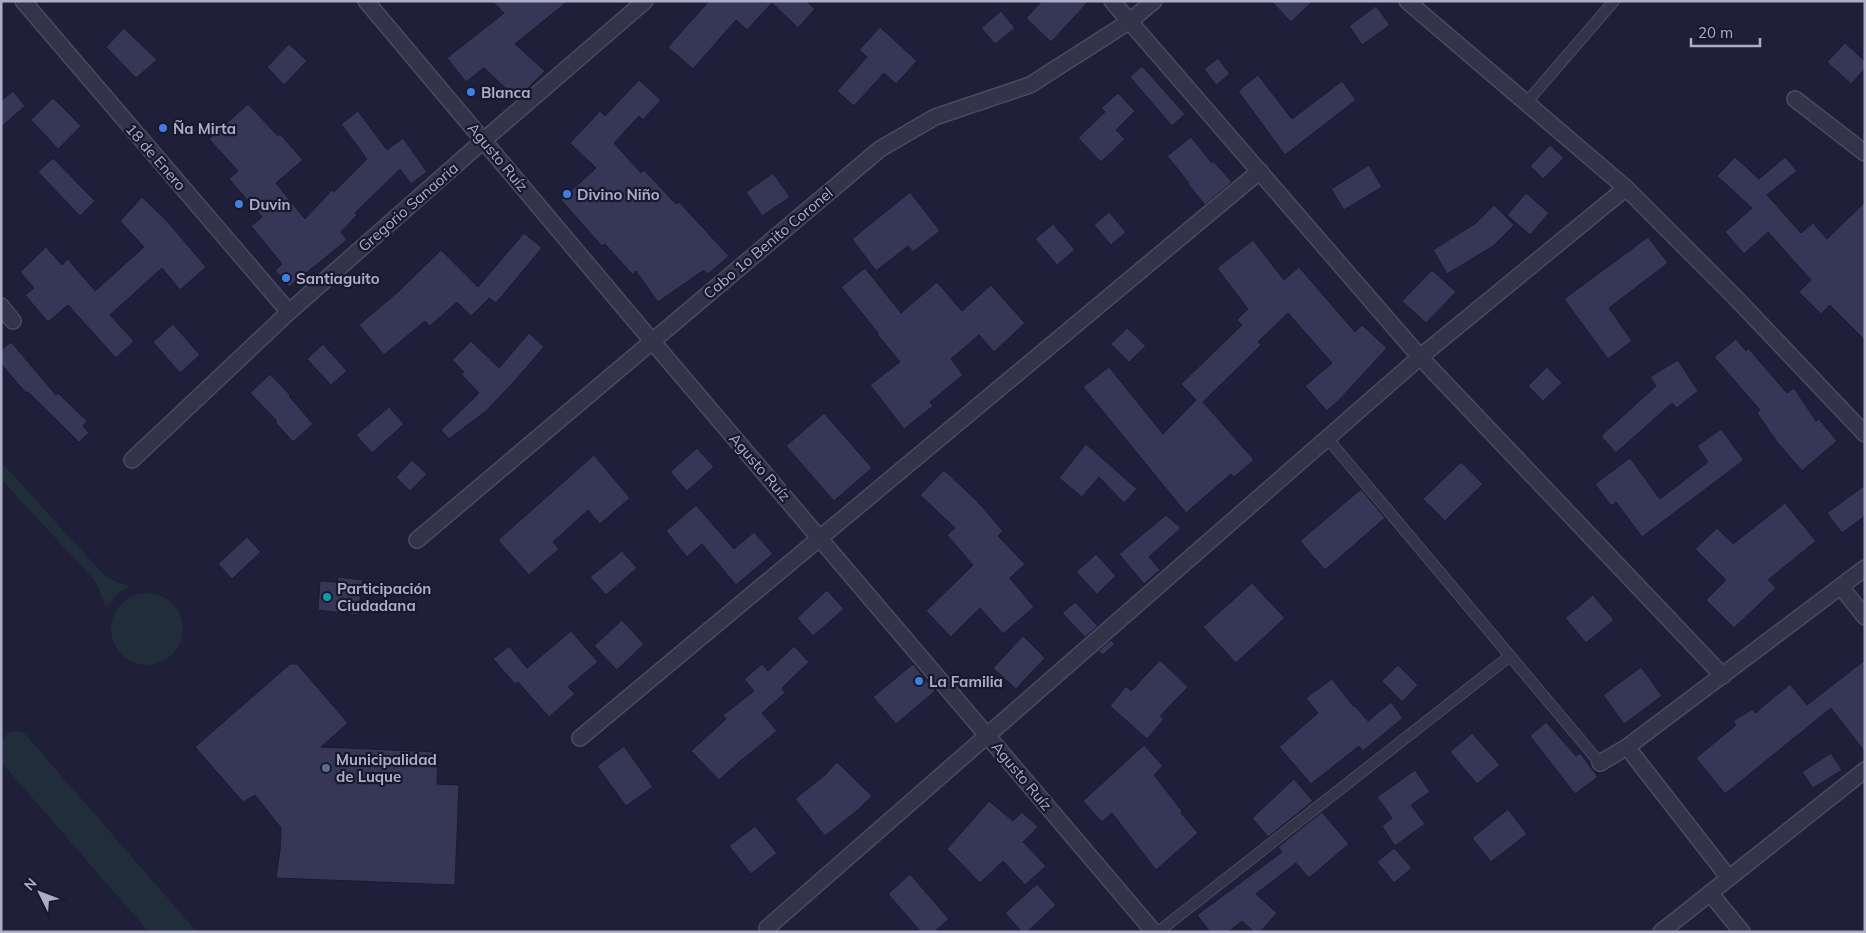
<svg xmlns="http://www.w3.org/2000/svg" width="1866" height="933" viewBox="0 0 1866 933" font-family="Mulish,sans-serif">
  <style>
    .green { fill: #212d3b }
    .building { fill: #363657; stroke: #1a1a31 }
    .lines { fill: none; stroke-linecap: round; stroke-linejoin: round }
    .lane-casing { stroke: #4b4a62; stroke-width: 12 }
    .street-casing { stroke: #4b4a62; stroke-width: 18 }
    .lane { stroke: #33334a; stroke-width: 10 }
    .street { stroke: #33334a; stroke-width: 15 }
    .shop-dot { fill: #3f7fe0; stroke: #19182f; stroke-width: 2 }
    .culture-dot { fill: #0f9aa8; stroke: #19182f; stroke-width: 2 }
    .service-dot { fill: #5c6f8a; stroke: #19182f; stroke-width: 2 }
    .labels { text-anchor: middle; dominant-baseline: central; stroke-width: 4.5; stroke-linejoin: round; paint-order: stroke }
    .poi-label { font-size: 15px; font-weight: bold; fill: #aeadc7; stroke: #19182f; text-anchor: start }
    .street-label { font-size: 15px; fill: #aeadc7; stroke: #19182f }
  </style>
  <rect width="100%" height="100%" fill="#1f1f3a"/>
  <!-- green -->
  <g class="green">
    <path d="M1,462l103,113 12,7 14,4 -12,7 -12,14 -10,-25 -95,-103z"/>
    <circle cx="147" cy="629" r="36"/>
    <path d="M18,731l7,3 172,198h-48l-148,-170v-22l9,-8z"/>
  </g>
  <!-- building -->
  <g class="building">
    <path d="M492,1h76l-53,43 30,27 -28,28 -33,-31 -18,14 -19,-24 57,-45z"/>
    <path d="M709,1h97l9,8 -17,19 -26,-25 -25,27 -11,-10 -43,49 -25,-22z"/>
    <path d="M1042,1h47l-38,41 -25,-24z"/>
    <path d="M1271,1h42l-22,21z"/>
    <path d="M1376,6l14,19 -28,20 -13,-19z"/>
    <path d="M1001,11l14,17 -20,16 -14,-16z"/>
    <path d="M880,27l37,34 -21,23 -12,-11 -30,33 -17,-15 30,-34 -8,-7z"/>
    <path d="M124,28l33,32 -21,18 -30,-31z"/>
    <path d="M1845,43l20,18v8l-14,15 -24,-22z"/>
    <path d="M289,44l18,17 -23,24 -17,-18z"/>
    <path d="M1218,58l12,16 -14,11 -12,-16z"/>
    <path d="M1142,66l43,48 -13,12 -42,-49z"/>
    <path d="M1258,75l34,44 50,-38 14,19 -71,55 -47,-64z"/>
    <path d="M639,80l22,20 -18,20 -4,-4 -25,27 27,30 3,-3 32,34 3,-2 50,54 -21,18 -4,-4 -46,32 -22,-31 -3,4 -28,-31 -3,2 -41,-46 35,-32 -26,-25 30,-32 5,5z"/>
    <path d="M13,91l12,15 -24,21v-26z"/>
    <path d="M1118,93l17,18 -19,19 9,9 -24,23 -23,-24 27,-26 -4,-4z"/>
    <path d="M53,98l28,28 -23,23 -27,-29z"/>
    <path d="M248,104l30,32 2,-2 23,26 -27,23 29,36 27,-29 2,2 33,-33 -26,-35 17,-13 29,39 16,-12 24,34 -16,12 -11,-15 -45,44 2,2 -16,17 6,8 -58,47 -14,-17 7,-6 -31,-38 11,-9 -33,-38 9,-8 -29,-32z"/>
    <path d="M1191,137l21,26 1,-2 19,21 -27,23 -17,-21 1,-1 -22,-27z"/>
    <path d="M1550,145l14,13 -21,21 -13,-13z"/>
    <path d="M1735,157l24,22 26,-22 12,14 -30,24 34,38 12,-10 14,16 38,-37v138l-35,-35 -9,9 -22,-22 12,-12 -43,-48 -24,22 -19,-22 27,-24 -35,-32z"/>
    <path d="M53,158l42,43 -15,15 -42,-44z"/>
    <path d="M1369,165l13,22 -38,23 -13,-21z"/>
    <path d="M773,173l17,24 -28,19 -16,-24z"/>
    <path d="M910,192l30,39 -27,21 -5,-6 -32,25 -24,-32z"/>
    <path d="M1526,193l23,20 -19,22 -23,-20z"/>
    <path d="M142,197l25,24 39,46 -26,23 -18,-22 -52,47 24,26 -18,17 -48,-53 -20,17 -23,-27 9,-7 -14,-16 26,-25 16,18 6,-6 27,32 49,-44 -24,-26z"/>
    <path d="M1494,205l20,20 -21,21 -46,28 -14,-24 43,-27z"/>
    <path d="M1109,212l17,20 -15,13 -17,-20z"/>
    <path d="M1053,224l22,26 -18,15 -22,-26z"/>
    <path d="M524,233l18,15 -46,55 -7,-5 -18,18 -14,-14 -27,24 -5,-5 -41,34 -25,-30 40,-34 42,-41 37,37z"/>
    <path d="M1648,237l20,26 -59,45 23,33 -24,18 -44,-60z"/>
    <path d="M1253,240l31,40 15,-13 56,65 7,-7 25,23 -47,51 -13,12 -22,-25 27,-23 -44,-50 -30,29 3,3 -58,57 51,58 -20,17 -3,-3 -45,39 -103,-126 26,-20 54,67 33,-34 -15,-16 61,-59 -5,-5 11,-11 -31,-41z"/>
    <path d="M865,268l36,45 36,-31 25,29 29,-26 34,38 -31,29 -15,-17 -28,24 12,16 -33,27 3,4 -29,23 -34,-44 30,-23 -23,-28 1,-1 -37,-46z"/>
    <path d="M1432,270l24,22 -30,31 -24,-22z"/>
    <path d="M173,324l27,31 -20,18 -27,-31z"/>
    <path d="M1127,328l19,18 -17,16 -18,-18z"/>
    <path d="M529,333l15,14 -32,37 -26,27 -37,28 -8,-9 38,-37 -18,-19 3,-2 -12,-12 19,-19 28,27z"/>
    <path d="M1736,339l10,12 2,-3 39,45 7,-5 22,33 3,-2 18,22 -35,30 -25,-29 -20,-29 3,-3 -46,-53z"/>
    <path d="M11,342l45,53 2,-2 29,28 -4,5 6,7 -10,9 -51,-50 -2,1 -25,-29v-14z"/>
    <path d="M323,344l24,27 -16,14 -24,-26z"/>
    <path d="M1678,360l20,31 -21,17 -5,-5 -56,50 -15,-17 55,-50 -6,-9z"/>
    <path d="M1547,367l15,16 -19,18 -15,-15z"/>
    <path d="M270,374l20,21 -1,1 24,28 -20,18 -18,-20 2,-1 -27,-28z"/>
    <path d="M389,407l15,17 -32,29 -16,-18z"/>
    <path d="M824,413l48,55 -38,33 -48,-55z"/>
    <path d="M1721,429l23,31 -102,77 -26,-35 -5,4 -16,-22 35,-26 30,41 48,-37 -11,-16z"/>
    <path d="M1086,444l51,45 -13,14 -25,-26 -17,20 -23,-19z"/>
    <path d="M697,448l17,19 -27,24 -17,-19z"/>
    <path d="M594,455l36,43 -30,26 -12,-14 -35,32 6,7 -30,26 -31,-35z"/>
    <path d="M412,460l15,14 -17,17 -14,-14z"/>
    <path d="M1461,462l22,22 -38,37 -22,-22z"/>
    <path d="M944,470l33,31 26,30 -5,5 27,28 -15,14 24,29 -31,27 -23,-26 -29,29 -25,-26 47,-46 -26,-30 8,-7 -35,-33z"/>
    <path d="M1865,485v31l-23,17 -15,-20z"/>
    <path d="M1361,489l24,29 -60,52 -25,-29z"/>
    <path d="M1785,503l31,38 -48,39 8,8 -42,40 -28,-28 20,-20 -31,-31 22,-21 16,16z"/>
    <path d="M696,505l38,44 20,-17 19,22 -37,31 -34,-41 -15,13 -21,-26z"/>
    <path d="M1166,515l15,13 -32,29 11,13 -16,14 -25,-30z"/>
    <path d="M247,537l14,15 -29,27 -14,-15z"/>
    <path d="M622,551l15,17 -31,27 -16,-18z"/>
    <path d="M1096,554l20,22 -19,18 -21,-22z"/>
    <path d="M338,577l25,3 -5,35 -40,-5 2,-29 17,1z"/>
    <path d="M1252,583l33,35 -49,45 -33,-36z"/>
    <path d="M827,590l17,19 -31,27 -16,-18z"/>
    <path d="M1593,595l21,25 -28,23 -21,-25z"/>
    <path d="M1075,602l23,24 -13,11 -23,-24z"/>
    <path d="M622,620l22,24 -27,26 -23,-24z"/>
    <path d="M571,631l27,31 -30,25 7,7 -26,23 -31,-35 -3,2 -22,-25 16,-13 18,22z"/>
    <path d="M1023,636l22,22 -29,31 -23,-21z"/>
    <path d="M1111,640l4,4 -12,11 -5,-4z"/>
    <path d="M794,646l15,16 -27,26 3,5 -23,20 15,18 -39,32 -19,17 -28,-29 35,-32 -3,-4 31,-24 -10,-12 18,-15 6,7z"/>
    <path d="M1160,660l28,27 -28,29 4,3 -17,20 -37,-33 16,-20 5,5z"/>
    <path d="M1865,660v92l-34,-44 -106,86 -29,-36 40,-33 -3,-4 20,-12 2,4 35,-29 17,21z"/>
    <path d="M290,664h7l51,59 -27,24 117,5 -1,32 22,1 -4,100 -179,-7 4,-28 1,-22 -26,-33 -12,7 -48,-55z"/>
    <path d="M913,664l22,27 -39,33 -23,-27z"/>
    <path d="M1398,665l20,20 -16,17 -20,-21z"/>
    <path d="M1641,667l21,29 -38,28 -21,-29z"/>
    <path d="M1332,679l22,28 1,-1 13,15 23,-19 12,16 -40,33 -4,-5 -48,38 -32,-37 39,-34 -12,-15z"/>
    <path d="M1546,722l30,34 4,-3 18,24 -23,17 -45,-58z"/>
    <path d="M1472,733l28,32 -23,19 -27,-32z"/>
    <path d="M1144,745l19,21 -9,9 28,36 -1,2 17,20 -42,37 -44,-57 -10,9 -19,-21z"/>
    <path d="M624,746l29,41 -27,19 -29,-40z"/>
    <path d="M1831,753l11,17 -29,18 -11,-16z"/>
    <path d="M837,762l35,34 -13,13 -34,27 -30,-37 30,-24z"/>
    <path d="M1415,770l15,22 -19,13 14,19 -30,22 -13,-20 10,-8 -15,-21z"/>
    <path d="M1294,779l19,22 -45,36 -16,-19z"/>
    <path d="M989,801l24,20 9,-9 16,15 -15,15 23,24 -21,19 -22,-24 -23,22 -33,-34z"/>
    <path d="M1508,809l19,25 -36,28 -19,-24z"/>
    <path d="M1322,812l27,32 -40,34 -13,-15 -40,31 21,19 -17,19h-6l-12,-11 -14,11h-18l-13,-17 85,-63 -4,-5z"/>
    <path d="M755,826l22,27 -26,21 -22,-28z"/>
    <path d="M1394,848l18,20 -18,15 -17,-21z"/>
    <path d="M910,874l39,45 -15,13h-13l-33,-38z"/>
    <path d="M1037,884l19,21 -29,27h-5l-17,-19z"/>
  </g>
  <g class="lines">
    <defs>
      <g id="lane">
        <path d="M1526,103l88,-102"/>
        <path d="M1328,439l272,324"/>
        <path d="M1158,932l352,-276"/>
      </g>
      <g id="street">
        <path d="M23,1l266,311"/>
        <path d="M366,1l286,340 502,591"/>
        <path d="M1112,1l308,356 303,319"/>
        <path d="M1407,1l219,187 108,108 131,138"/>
        <path d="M1795,99l70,54"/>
        <path d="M1,306l12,15"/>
        <path d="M132,460l157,-148 195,-172 161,-139"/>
        <path d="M417,540l463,-391 55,-32 95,-32 100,-64 24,-20"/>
        <path d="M1841,587l24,30"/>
        <path d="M580,738l680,-567"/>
        <path d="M1627,747l102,131"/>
        <path d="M1600,763l27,-16 238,-179"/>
        <path d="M1710,893l32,39"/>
        <path d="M767,928l653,-571 206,-169"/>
        <path d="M1661,932l204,-162"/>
      </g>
    </defs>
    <!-- lane casing -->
    <use href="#lane" class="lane-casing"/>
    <!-- street casing -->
    <use href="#street" class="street-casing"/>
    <!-- lane -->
    <use href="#lane" class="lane"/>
    <!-- street -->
    <use href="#street" class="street"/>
  </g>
  <!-- markers -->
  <g class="shop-dot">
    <circle cx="471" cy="92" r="5"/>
    <circle cx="163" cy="128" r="5"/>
    <circle cx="567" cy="194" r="5"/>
    <circle cx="239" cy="204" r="5"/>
    <circle cx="286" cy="278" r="5"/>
    <circle cx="919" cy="681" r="5"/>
  </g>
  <circle class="culture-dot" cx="327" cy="597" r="5"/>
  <circle class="service-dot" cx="326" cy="768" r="5"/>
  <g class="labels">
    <!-- poi labels -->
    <g class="poi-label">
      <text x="481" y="92">Blanca</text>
      <text x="173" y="128">Ña Mirta</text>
      <text x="577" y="194">Divino Niño</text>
      <text x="249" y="204">Duvin</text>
      <text x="296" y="278">Santiaguito</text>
      <text x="337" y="588">Participación<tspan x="337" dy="17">Ciudadana</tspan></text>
      <text x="929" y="681">La Familia</text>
      <text x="336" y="759">Municipalidad<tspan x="336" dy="17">de Luque</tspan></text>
    </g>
    <!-- street labels -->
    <g class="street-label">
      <text transform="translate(156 157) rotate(49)">18 de Enero</text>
      <text transform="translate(498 157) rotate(50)">Agusto Ruíz</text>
      <text transform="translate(408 207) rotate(-41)">Gregorio Sanaoria</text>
      <text transform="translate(768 243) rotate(-40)">Cabo 1o Benito Coronel</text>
      <text transform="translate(760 467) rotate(49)">Agusto Ruíz</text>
      <text transform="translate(1022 776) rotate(50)">Agusto Ruíz</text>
    </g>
  </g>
  <!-- border -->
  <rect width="1866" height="933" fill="none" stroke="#aeadc7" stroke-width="5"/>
  <!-- north arrow -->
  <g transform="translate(40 893) rotate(312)" stroke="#19182f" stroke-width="4" paint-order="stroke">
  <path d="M0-4L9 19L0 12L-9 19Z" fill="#aeadc7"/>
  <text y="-8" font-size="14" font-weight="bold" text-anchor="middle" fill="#aeadc7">N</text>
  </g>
  <!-- scale -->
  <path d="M1691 38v8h69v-8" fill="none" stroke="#aeadc7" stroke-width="2.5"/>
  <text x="1698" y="38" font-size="15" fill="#aeadc7" stroke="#19182f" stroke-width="4" paint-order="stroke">20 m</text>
</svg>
